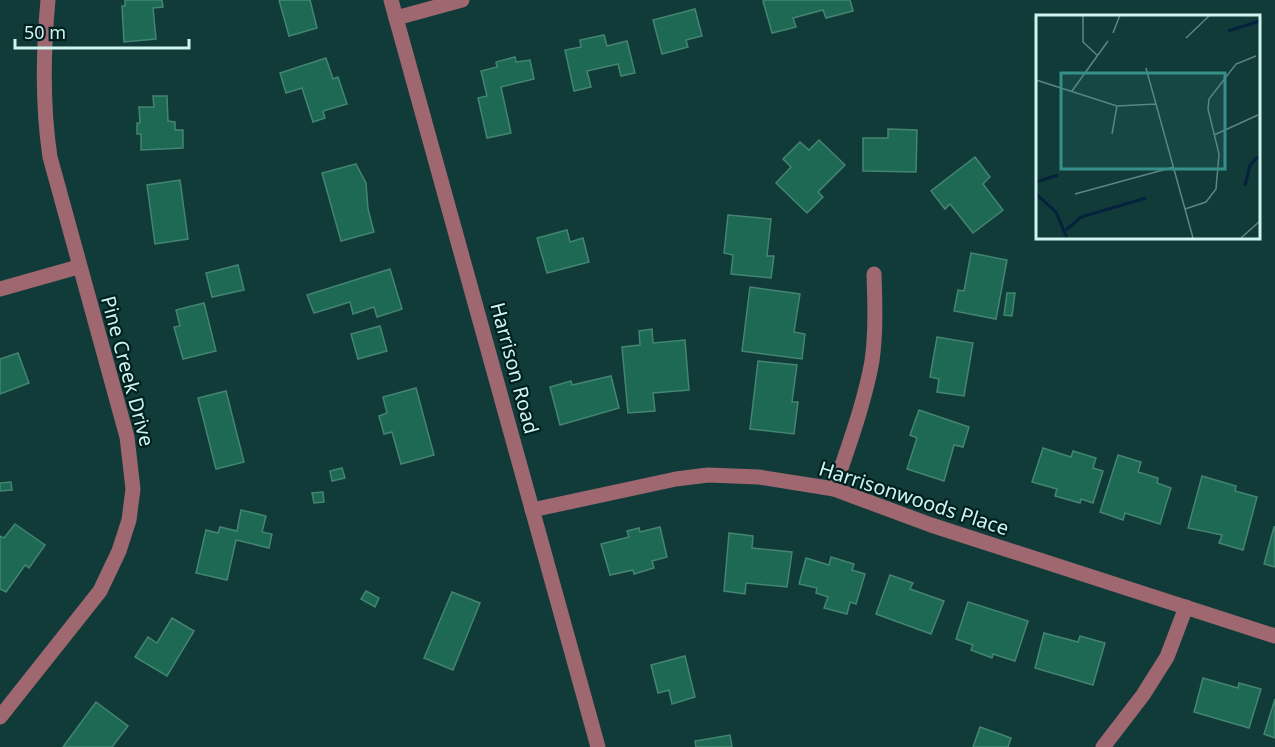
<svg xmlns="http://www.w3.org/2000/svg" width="1275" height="747" viewBox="0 0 1275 747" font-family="'Noto Sans',sans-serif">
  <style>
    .building { fill: #1e6954; stroke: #438570; stroke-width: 1.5 }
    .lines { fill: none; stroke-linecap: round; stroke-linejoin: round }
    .minor { stroke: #9f676f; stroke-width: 15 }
    .labels { text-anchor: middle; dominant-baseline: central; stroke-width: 4.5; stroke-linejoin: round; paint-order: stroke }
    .street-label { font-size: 20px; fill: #d0f5f1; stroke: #00211f }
    .inset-river { fill: none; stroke: #05223c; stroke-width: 3 }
    .inset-road { fill: none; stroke: #5d8583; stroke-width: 1.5 }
    .view { fill: #368f88; fill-opacity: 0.15; stroke: #368f88; stroke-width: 3 }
    .inset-edge { fill: none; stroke: #d0f5f1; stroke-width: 3 }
  </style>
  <rect width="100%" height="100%" fill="#113b39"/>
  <!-- building -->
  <g class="building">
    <path d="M125,0h37l1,7 -10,1 3,31 -32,3 -2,-36h3z"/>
    <path d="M279,0h31l7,28 -28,8z"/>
    <path d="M767,0h83l3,11 -27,7 -3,-8 -30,8 3,9 -24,6 -9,-32z"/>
    <path d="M695,9l7,27 -16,4 2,7 -26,7 -9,-34z"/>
    <path d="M604,35l3,11 20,-5 8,32 -14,3 -3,-12 -31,7 4,16 -17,4 -9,-41 16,-3 -1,-7z"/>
    <path d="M515,57l1,5 14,-2 4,19 -33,8 10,46 -24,5 -9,-40 9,-2 -6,-25 16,-4 -1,-5z"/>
    <path d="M326,58l7,21 5,-2 9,27 -24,7 2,7 -12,4 -11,-34 -16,5 -6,-20z"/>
    <path d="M153,96h14l1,25 7,1v8h8v18l-42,2v-16h-4v-11h3l-1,-16h15z"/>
    <path d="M888,129l29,1 -1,42 -53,-1v-33h25z"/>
    <path d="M819,140l26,25 -27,27 5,5 -16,16 -31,-30 15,-16 -8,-8 17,-17 9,8z"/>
    <path d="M975,157l15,20 -7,7 20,26 -30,23 -23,-29 -5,5 -14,-18z"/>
    <path d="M356,164l10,19 2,26 6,23 -33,9 -19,-68z"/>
    <path d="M180,180l8,59 -33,5 -8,-59z"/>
    <path d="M728,215l43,4 -4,37h7l-3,22 -40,-4 2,-19 -9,-2z"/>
    <path d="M567,230l3,12 13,-4 6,24 -42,11 -10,-35z"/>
    <path d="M971,253l36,7 -11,59 -42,-8 4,-21 6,1z"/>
    <path d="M238,265l6,25 -32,7 -6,-24z"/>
    <path d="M390,269l12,40 -25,8 -3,-10 -21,7 -3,-12 -36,11 -7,-18z"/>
    <path d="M750,287l50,7 -6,38 11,2 -3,25 -60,-8z"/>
    <path d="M1007,293h8l-3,23 -8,-1z"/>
    <path d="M204,303l12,48 -33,8 -9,-32 6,-1 -4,-16z"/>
    <path d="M380,326l7,25 -29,8 -7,-25z"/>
    <path d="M652,329l1,14 32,-3 4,50 -36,3 2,18 -27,2 -6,-66 18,-2 -1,-14z"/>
    <path d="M937,337l36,6 -9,53 -27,-4 2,-13 -9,-2z"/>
    <path d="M18,353l11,30 -29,11v-35z"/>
    <path d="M758,361l39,4 -5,37h6l-4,32 -44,-5z"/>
    <path d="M611,376l8,32 -59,17 -10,-38 21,-6 1,4z"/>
    <path d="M416,388l18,67 -33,9 -9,-32 -8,2 -5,-18 8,-3 -4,-16z"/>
    <path d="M226,391l18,71 -28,7 -18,-71z"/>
    <path d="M919,410l50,17 -6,20 -9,-2 -10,36 -37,-12 10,-31 -7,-3z"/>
    <path d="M1043,448l28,9 2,-6 23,7 -3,10 10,3 -10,32 -12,-4 -1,4 -25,-7 2,-7 -25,-7z"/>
    <path d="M1118,455l23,7 -3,10 20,6 -1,5 14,5 -11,36 -35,-11 -2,7 -23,-8z"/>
    <path d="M342,468l3,10 -13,3 -2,-10z"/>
    <path d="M1202,476l34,10 -1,5 22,6 -14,53 -24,-7 3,-8 -34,-7z"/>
    <path d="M11,482l1,8 -12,1v-8z"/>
    <path d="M323,492l1,10 -10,1 -2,-10z"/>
    <path d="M241,510l25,6 -4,16 10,2 -3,14 -33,-8 -9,40 -31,-7 10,-43 12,3 2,-6 17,4z"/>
    <path d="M15,524l30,21 -16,23 -4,-3 -19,27 -6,-3v-53l4,2z"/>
    <path d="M660,527l7,30 -15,4 2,7 -20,6 -1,-4 -23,5 -9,-31 28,-7 -2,-6 12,-3 1,4z"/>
    <path d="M1274,527h1v40l-11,-3z"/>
    <path d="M729,533l24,3 -1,12 40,4 -5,35 -41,-4 -1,11 -21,-3z"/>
    <path d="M831,557l23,7 -2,6 13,4 -9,30 -6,-2 -3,12 -23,-6 4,-11 -12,-4 1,-5 -18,-4 7,-26 23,7z"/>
    <path d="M890,575l23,8 -3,6 34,12 -13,33 -55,-20z"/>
    <path d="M366,591l13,7 -4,9 -14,-8z"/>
    <path d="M452,592l28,11 -27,67 -29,-12z"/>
    <path d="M968,602l60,19 -13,40 -22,-7 -1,4 -21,-8 2,-5 -17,-6z"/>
    <path d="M172,618l22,13 -27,45 -32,-19 13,-20 9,6z"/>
    <path d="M1044,633l34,9 2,-6 25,7 -12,42 -58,-17z"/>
    <path d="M685,656l10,41 -23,7 -3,-14 -11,3 -7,-28z"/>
    <path d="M1203,678l35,10 1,-5 22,6 -12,39 -55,-16z"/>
    <path d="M1275,699v39l-11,-4z"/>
    <path d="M96,702l32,24 -16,21h-49z"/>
    <path d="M980,727l31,11 -3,9h-35z"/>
    <path d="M730,735l2,12h-36l-1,-6z"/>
  </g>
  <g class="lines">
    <!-- minor -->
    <g class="minor">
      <path d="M391,0l207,747"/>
      <path d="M396,18l66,-18"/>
      <path d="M0,289l78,-22"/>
      <path d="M834,489c14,-42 30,-84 38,-128 4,-29 3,-58 2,-87"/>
      <path d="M532,510l144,-31 32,-4 51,2 75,12 97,36 344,111"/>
      <path d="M0,717l100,-126 19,-40 10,-31 4,-31 -6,-52 -77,-280c-8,-53 -7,-104 -2,-157"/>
      <path d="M1103,747l40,-52 24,-38 19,-50"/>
    </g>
  </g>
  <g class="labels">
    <!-- street labels -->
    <g class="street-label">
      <text transform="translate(515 368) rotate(75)">Harrison Road</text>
      <text transform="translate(128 371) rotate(75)">Pine Creek Drive</text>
      <text transform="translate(914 498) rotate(18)">Harrisonwoods Place</text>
    </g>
  </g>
  <!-- overview -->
  <g transform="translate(1036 15)">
    <rect width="224" height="224" fill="#113b39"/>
    <path class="inset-river" d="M192,16l32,-10M0,167l22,-7M209,171l5,-21 10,-10M0,179l20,18 11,26M30,215l15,-13 65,-19"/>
    <path class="inset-road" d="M47,0v27l14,13M77,18l7,-18M150,23l24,-23M110,53l47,170M0,65l81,26 39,-2M36,76l36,-50M76,119l5,-28M178,120l44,-20M39,179l99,-27M149,194l21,-7 10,-13 3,-35 -11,-45 1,-10 27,-35 20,-8M205,223l19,-17"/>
    <path class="view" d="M25,58h164v96h-164z"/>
    <rect width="224" height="224" class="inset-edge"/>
  </g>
  <!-- scale -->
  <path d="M15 39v9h174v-9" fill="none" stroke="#d0f5f1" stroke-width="3"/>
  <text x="24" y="39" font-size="18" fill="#d0f5f1" stroke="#00211f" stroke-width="4.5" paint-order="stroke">50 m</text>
</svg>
